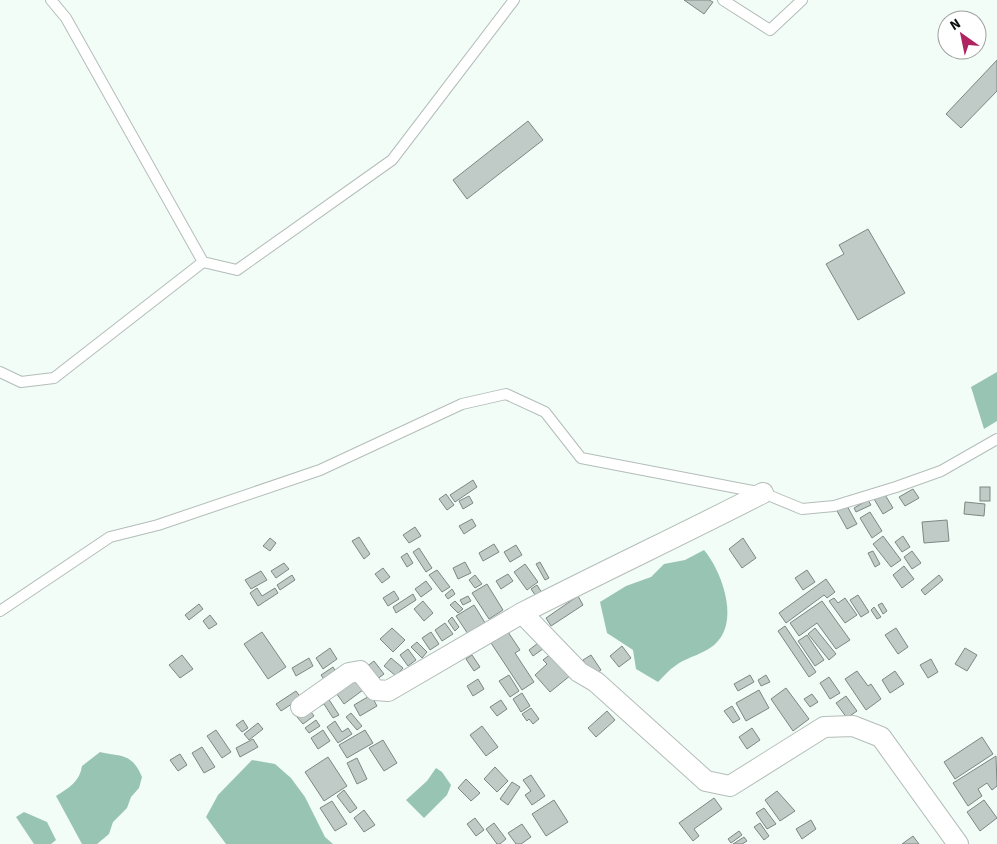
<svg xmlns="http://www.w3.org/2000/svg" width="997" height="844" viewBox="0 0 997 844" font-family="'Source Sans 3',sans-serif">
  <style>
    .water { fill: #98c4b3 }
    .building { fill: #c0cac6; stroke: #7e8783 }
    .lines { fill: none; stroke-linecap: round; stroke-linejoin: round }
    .service-casing { stroke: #b3bdb9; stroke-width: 12 }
    .minor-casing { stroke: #b3bdb9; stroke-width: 22 }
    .service { stroke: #fff; stroke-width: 10 }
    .minor { stroke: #fff; stroke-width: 20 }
  </style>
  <rect width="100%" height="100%" fill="#f3fdf8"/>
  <!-- water -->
  <g class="water">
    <path d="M997,372v49l-13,8 -13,-42z"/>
    <path d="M704,550c17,20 35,68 14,91 -11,13 -30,15 -43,25 -6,4 -11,10 -17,16l-22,-13 -3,-19 -26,-17 -7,-31 26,-16 25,-9 13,-13 21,-4z"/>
    <path d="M100,752c22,5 32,1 42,25l-3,11 -8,9 -4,11 -14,14 -4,12 -12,10h-15l-26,-48c13,-8 24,-15 26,-30z"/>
    <path d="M252,760l23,4 16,14 14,19 20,40 8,7h-107l-20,-27 12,-22z"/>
    <path d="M436,768l6,4 9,13 -4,10 -23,23 -18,-18 21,-19z"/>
    <path d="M24,812l23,10 9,18 -5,4h-17l-18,-27z"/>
  </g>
  <!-- building -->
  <g class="building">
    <path d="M684,0h25l4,2 -9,12z"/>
    <path d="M997,60v31l-36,37 -15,-14z"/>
    <path d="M528,121l15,19 -76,59 -14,-19z"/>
    <path d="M868,229l37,64 -47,27 -32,-56 18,-10 -5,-9z"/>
    <path d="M473,480l4,7 -22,15 -5,-7z"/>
    <rect x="980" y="487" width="10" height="14"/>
    <path d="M913,489l6,9 -14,8 -6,-9z"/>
    <path d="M884,493l9,15 -10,6 -9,-15z"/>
    <path d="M446,494l8,11 -7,5 -8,-11z"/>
    <path d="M469,496l4,7 -10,6 -4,-8z"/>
    <path d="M868,500l3,5 -15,7 -2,-4z"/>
    <path d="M965,502l20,2 -1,12 -20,-2z"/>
    <path d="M846,504l11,20 -10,5 -11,-20z"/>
    <path d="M870,512l12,19 -10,7 -12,-20z"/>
    <path d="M472,519l4,7 -12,8 -5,-8z"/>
    <path d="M947,520l2,21 -25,2 -2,-21z"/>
    <path d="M415,527l6,9 -12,7 -6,-8z"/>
    <path d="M883,536l18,24 -10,7 -18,-23z"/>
    <path d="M903,536l7,11 -8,5 -7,-10z"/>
    <path d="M359,537l11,17 -6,5 -12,-18z"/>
    <path d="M270,538l6,5 -6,8 -7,-5z"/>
    <path d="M743,538l13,20 -14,10 -13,-19z"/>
    <path d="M494,544l5,8 -16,9 -4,-8z"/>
    <path d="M516,545l6,10 -12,7 -6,-10z"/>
    <path d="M419,548l13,20 -6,4 -13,-20z"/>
    <path d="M873,551l7,13 -5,3 -7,-14z"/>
    <path d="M912,551l9,12 -9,6 -8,-12z"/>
    <path d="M407,553l6,10 -6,4 -6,-10z"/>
    <path d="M465,562l6,11 -13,6 -5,-11z"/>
    <path d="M540,562l9,16 -4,2 -9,-16z"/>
    <path d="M284,563l5,6 -13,9 -5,-7z"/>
    <path d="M525,564l13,18 -11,8 -13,-18z"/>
    <path d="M904,566l10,13 -12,9 -9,-13z"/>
    <path d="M383,568l7,9 -8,6 -7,-9z"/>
    <path d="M437,570l13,17 -8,5 -13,-17z"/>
    <path d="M807,570l8,12 -12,8 -8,-12z"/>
    <path d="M261,571l6,9 -16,9 -6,-9z"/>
    <path d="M508,574l5,7 -12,8 -5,-8z"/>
    <path d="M292,575l3,5 -15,10 -3,-5z"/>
    <path d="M475,575l7,9 -7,4 -6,-8z"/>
    <path d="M939,575l4,5 -18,15 -4,-5z"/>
    <path d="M826,579l9,13 -8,6 -3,-3 -38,28 -7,-10z"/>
    <path d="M426,581l6,8 -11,8 -6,-8z"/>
    <path d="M487,584l16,26 -14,9 -17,-26z"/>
    <path d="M537,585l8,13 -5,4 -9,-13z"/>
    <path d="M257,588l5,8 13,-8 3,5 -20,13 -8,-13z"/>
    <path d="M452,589l3,5 -7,5 -3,-4z"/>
    <path d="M394,591l5,8 -11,7 -5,-8z"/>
    <path d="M413,594l3,6 -20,13 -3,-6z"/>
    <path d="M858,595l11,17 -8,5 -11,-17z"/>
    <path d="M468,596l3,5 -8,4 -3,-5z"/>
    <path d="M578,596l5,9 -32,21 -5,-8z"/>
    <path d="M834,598l4,5 7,-5 12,17 -12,8 -16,-22z"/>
    <path d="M423,601l10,12 -9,8 -10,-12z"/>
    <path d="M455,601l8,8 -5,4 -8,-8z"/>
    <path d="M822,601l28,39 -14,9 -19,-26 -18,13 -9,-13z"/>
    <path d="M882,603l5,8 -4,3 -5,-9z"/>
    <path d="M199,604l4,5 -14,11 -4,-5z"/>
    <path d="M474,605l13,21 -17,11 -14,-21z"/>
    <path d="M874,607l7,10 -4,2 -6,-9z"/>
    <path d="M210,615l7,9 -8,5 -6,-8z"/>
    <path d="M452,617l7,10 -4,4 -7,-10z"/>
    <path d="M445,623l8,11 -11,7 -7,-11z"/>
    <path d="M785,626l31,46 -7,5 -31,-46z"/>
    <path d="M392,628l13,12 -12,12 -13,-13z"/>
    <path d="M815,628l21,26 -7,6 -21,-26z"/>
    <path d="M896,628l12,19 -10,7 -13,-19z"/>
    <path d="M262,632l24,35 -18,12 -24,-35z"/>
    <path d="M431,632l8,12 -9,6 -8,-12z"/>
    <path d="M508,632l12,18 -5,3 19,29 -12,8 -31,-47z"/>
    <path d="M807,635l17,25 -9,6 -17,-25z"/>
    <path d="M542,640l5,6 -14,10 -4,-6z"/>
    <path d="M417,642l10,10 -5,6 -11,-11z"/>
    <path d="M622,646l9,12 -12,9 -9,-11z"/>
    <path d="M330,648l7,11 -14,10 -7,-11z"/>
    <path d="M965,648l12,7 -10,16 -12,-7z"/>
    <path d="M408,649l8,11 -8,6 -8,-11z"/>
    <path d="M552,653l19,22 -21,17 -15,-17 12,-11 -4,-4z"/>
    <path d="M182,655l11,14 -13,9 -11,-13z"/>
    <path d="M472,655l8,12 -6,4 -8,-12z"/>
    <path d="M591,655l10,15 -9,6 -9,-16z"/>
    <path d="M309,658l4,8 -17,10 -4,-8z"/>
    <path d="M391,658l12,10 -7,8 -12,-10z"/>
    <path d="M931,659l7,13 -10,6 -8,-13z"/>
    <path d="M374,661l10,13 -8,6 -10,-13z"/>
    <path d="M333,667l6,10 -12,7 -6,-9z"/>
    <path d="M857,671l11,15 3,-2 10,15 -15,11 -21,-31z"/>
    <path d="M895,671l9,13 -14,9 -8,-13z"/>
    <path d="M509,675l10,16 -9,6 -11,-16z"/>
    <path d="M750,675l4,7 -16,9 -4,-7z"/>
    <path d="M766,675l4,7 -9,4 -3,-6z"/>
    <path d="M353,676l10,14 -19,14 -10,-14z"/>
    <path d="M829,677l11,16 -10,6 -10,-16z"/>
    <path d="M478,679l6,10 -11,7 -6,-10z"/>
    <path d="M786,688l23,31 -16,12 -22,-32z"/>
    <path d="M759,690l10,18 -23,13 -10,-18z"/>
    <path d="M296,691l5,7 -20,13 -5,-7z"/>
    <path d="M522,693l8,13 -9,6 -8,-13z"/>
    <path d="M812,694l6,8 -8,5 -6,-8z"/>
    <path d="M326,695l13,20 -6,3 -9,-14 -9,5 -3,-5z"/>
    <path d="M371,695l6,11 -17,10 -6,-11z"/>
    <path d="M846,696l11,15 -10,7 -11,-15z"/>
    <path d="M501,700l6,9 -10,7 -7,-9z"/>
    <path d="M732,706l8,13 -7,4 -9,-12z"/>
    <path d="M308,708l6,8 -11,8 -6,-7z"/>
    <path d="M531,708l8,11 -6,5 -4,-5 -2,2 -5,-7z"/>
    <path d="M607,711l8,9 -19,17 -8,-9z"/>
    <path d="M351,713l11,13 -5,4 -11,-13z"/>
    <path d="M243,720l5,8 -6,4 -6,-7z"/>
    <path d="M316,720l4,6 -11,7 -4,-5z"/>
    <path d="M335,721l7,11 6,-4 4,6 -14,9 -11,-16z"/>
    <path d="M258,723l5,6 -14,11 -5,-6z"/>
    <path d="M482,726l16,21 -12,9 -16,-21z"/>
    <path d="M752,728l8,12 -13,9 -8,-12z"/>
    <path d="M216,730l15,22 -9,6 -15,-22z"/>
    <path d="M323,730l7,11 -12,8 -7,-11z"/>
    <path d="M365,730l8,13 -26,15 -8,-13z"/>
    <path d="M982,737l11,17 -38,25 -11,-17z"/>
    <path d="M253,739l5,8 -18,10 -4,-9z"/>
    <path d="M383,740l14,23 -13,8 -15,-23z"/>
    <path d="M202,747l13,20 -11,6 -12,-20z"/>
    <path d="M180,754l7,11 -9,6 -8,-11z"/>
    <path d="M996,756l1,30 -5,4 -5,-7 -9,6 4,7 -14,10 -15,-23z"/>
    <path d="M328,757l19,29 -23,15 -19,-29z"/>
    <path d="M357,758l10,21 -10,5 -10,-21z"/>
    <path d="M495,767l13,14 -11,11 -13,-13z"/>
    <path d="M531,775l14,21 -13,9 -7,-10 6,-4 -8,-11z"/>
    <path d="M466,779l14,14 -9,8 -13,-13z"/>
    <path d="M512,782l8,5 -12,18 -8,-6z"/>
    <path d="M344,790l13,18 -7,5 -13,-17z"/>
    <path d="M777,791l18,20 -15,10 -15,-21z"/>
    <path d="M714,798l8,11 -28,20 5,7 -6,5 -14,-18z"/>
    <path d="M554,800l14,22 -22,14 -14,-22z"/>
    <path d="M984,800l13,18 -17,13 -13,-19z"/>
    <path d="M332,801l15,23 -12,7 -15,-23z"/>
    <path d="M764,808l12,16 -9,5 -11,-16z"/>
    <path d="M364,810l11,15 -11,7 -10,-14z"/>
    <path d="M475,818l9,12 -8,6 -9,-12z"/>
    <path d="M811,820l5,9 -14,10 -6,-10z"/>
    <path d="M494,823l12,16 -6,5h-3l-11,-15z"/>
    <path d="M760,823l9,13 -5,4 -10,-13z"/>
    <path d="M522,824l9,13 -10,7h-5l-8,-11z"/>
    <path d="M739,831l3,4 -11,8 -3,-4z"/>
    <path d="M913,836l6,8h-17z"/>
    <path d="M744,837l3,4 -5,3h-9z"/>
  </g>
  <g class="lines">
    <defs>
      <g id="service">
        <path d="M51,0l15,18 137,244 34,8 155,-110 122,-160"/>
        <path d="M723,0l47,30 32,-30"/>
        <path d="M0,372l21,10 33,-4 149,-116"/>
        <path d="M0,611l110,-74 48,-12 162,-55 142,-66 44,-10 39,18 36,46 182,35 39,16 32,-3 62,-19 45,-16 56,-32"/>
      </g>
      <g id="minor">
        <path d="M522,613c80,-41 161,-79 241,-120"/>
        <path d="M301,707l48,-34 11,-2 15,19 13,1 134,-78 57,59 17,10 110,99 24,5 94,-59 29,-1 28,11 77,107"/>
      </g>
    </defs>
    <!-- service casing -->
    <use href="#service" class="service-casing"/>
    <!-- minor casing -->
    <use href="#minor" class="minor-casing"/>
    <!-- service -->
    <use href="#service" class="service"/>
    <!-- minor -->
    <use href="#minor" class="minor"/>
  </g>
  <!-- north arrow -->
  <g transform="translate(962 35) rotate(327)"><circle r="24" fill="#ffffff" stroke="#9e9f9f"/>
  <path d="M0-4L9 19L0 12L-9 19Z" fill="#ae2360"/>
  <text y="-8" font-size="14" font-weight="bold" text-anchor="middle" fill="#0c100e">N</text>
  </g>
</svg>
